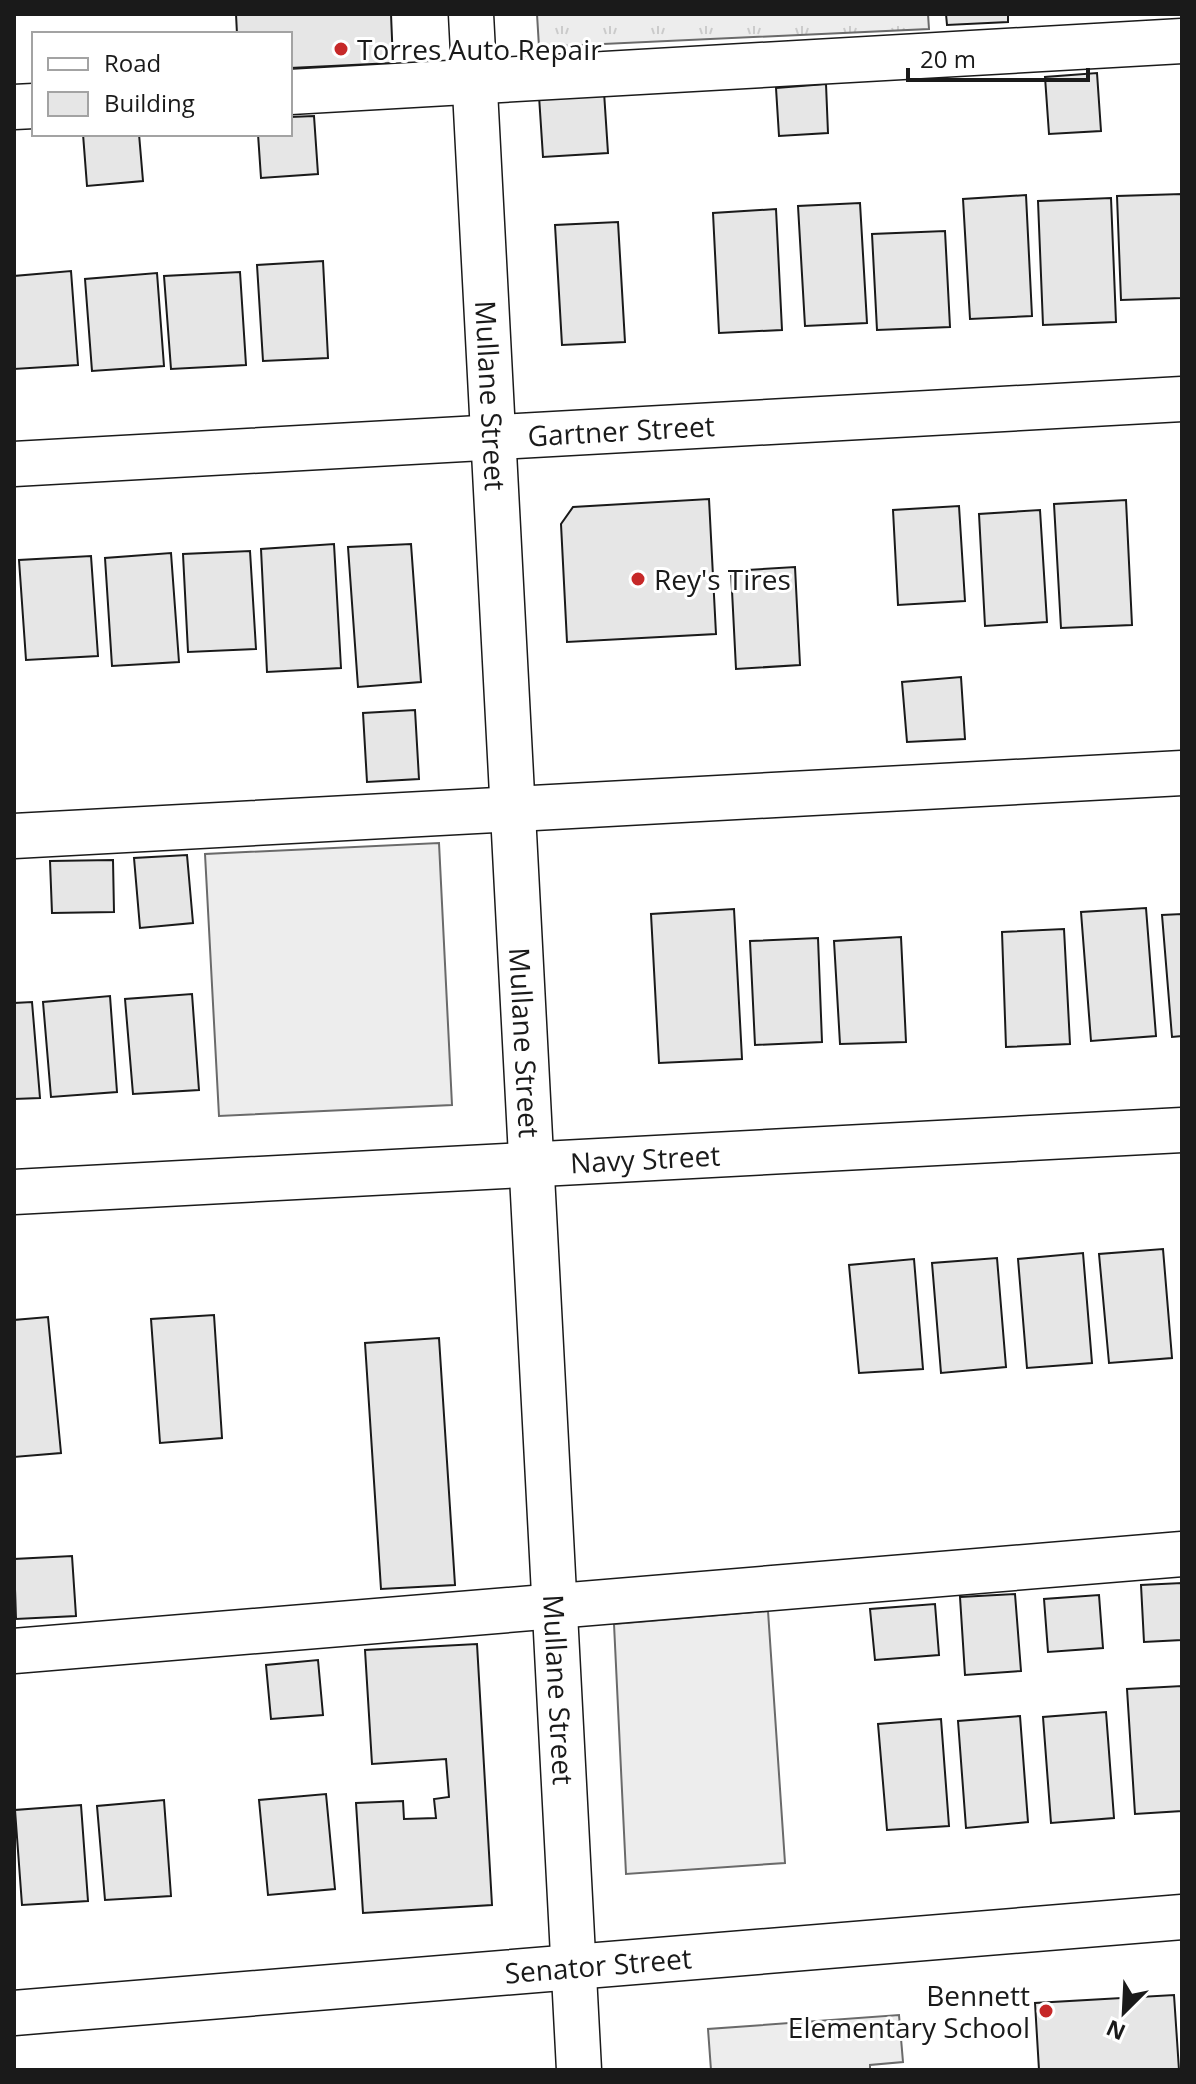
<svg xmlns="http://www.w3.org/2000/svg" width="1196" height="2084" viewBox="0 0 1196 2084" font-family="'Open Sans',sans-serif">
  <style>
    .grass { fill: url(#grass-tufts); stroke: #6a6a6a; stroke-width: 2 }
    .built { fill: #ededed; stroke: #6a6a6a; stroke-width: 2 }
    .building { fill: #e6e6e6; stroke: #1a1a1a; stroke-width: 2 }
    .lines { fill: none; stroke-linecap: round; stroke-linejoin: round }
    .minor-casing { stroke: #1a1a1a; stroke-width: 47 }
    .minor { stroke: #fff; stroke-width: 44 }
    .poi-dot { fill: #c62828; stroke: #fff; stroke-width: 3 }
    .labels { text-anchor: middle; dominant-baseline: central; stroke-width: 6; stroke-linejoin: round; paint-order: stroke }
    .poi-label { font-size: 28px; fill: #1a1a1a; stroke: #fff; text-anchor: start }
    .street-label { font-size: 28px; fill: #1a1a1a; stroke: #fff }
  </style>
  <defs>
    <pattern id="grass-tufts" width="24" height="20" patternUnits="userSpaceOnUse" patternTransform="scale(2)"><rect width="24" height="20" fill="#ededed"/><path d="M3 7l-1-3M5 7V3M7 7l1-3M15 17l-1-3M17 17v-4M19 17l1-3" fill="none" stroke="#cbcbcb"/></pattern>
  </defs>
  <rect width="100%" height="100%" fill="#fff"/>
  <!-- grass -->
  <path class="grass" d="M537,14h391l1,15 -390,18z"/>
  <!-- built -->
  <g class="built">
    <path d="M439,843l13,262 -233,11 -14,-262z"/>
    <path d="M768,1611l17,252 -159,11 -12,-250z"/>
    <path d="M899,2015l4,47 -33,3v5h-159l-3,-41z"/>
  </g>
  <!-- building -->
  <g class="building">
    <path d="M236,14h155l2,49 -103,5v-34h-53z"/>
    <path d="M946,14h62v8l-61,3z"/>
    <path d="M1097,73l4,58 -52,3 -4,-57z"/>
    <path d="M826,84l2,49 -49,3 -3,-48z"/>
    <path d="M604,92l4,61 -65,4 -4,-61z"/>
    <path d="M314,116l4,58 -57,4 -3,-44h32v-17z"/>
    <path d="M83,134h56l4,47 -56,5z"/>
    <path d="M1182,194v104l-61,2 -4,-104z"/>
    <path d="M1026,195l6,121 -62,3 -7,-120z"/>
    <path d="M1111,198l5,124 -73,3 -5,-124z"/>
    <path d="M860,203l7,120 -62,3 -7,-120z"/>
    <path d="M776,209l6,121 -63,3 -6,-120z"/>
    <path d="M618,222l7,120 -63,3 -7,-120z"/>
    <path d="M945,231l5,96 -73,3 -5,-96z"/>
    <path d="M323,261l5,97 -65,3 -6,-96z"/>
    <path d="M71,271l7,94 -64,4v-93z"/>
    <path d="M240,272l6,93 -75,4 -7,-93z"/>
    <path d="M157,273l7,93 -72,5 -7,-92z"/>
    <path d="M709,499l7,135 -149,8 -6,-118 12,-17z"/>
    <path d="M1126,500l6,125 -71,3 -7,-124z"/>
    <path d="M959,506l6,95 -67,4 -5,-95z"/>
    <path d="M1040,510l7,112 -62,4 -6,-112z"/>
    <path d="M334,544l7,124 -74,4 -6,-123z"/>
    <path d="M411,544l10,138 -63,5 -10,-140z"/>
    <path d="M250,551l6,98 -68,3 -5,-98z"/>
    <path d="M171,553l8,109 -67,4 -7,-108z"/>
    <path d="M91,556l7,100 -72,4 -7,-100z"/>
    <path d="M795,567l5,98 -64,4 -5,-98z"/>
    <path d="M961,677l4,62 -58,3 -5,-60z"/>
    <path d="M415,710l4,69 -52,3 -4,-69z"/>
    <path d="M187,855l6,68 -53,5 -6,-70z"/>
    <path d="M113,860l1,52 -62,1 -2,-52z"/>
    <path d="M1146,908l10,128 -65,5 -10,-129z"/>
    <path d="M734,909l8,150 -83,4 -8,-149z"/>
    <path d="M1182,914v122l-10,1 -10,-122z"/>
    <path d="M1064,929l6,115 -64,3 -4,-115z"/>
    <path d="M901,937l5,105 -66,2 -6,-103z"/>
    <path d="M818,938l4,104 -67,3 -5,-104z"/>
    <path d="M192,994l7,96 -66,4 -8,-95z"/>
    <path d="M110,996l7,96 -66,5 -8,-95z"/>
    <path d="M32,1002l8,96 -26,1v-96z"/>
    <path d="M1163,1249l9,109 -63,5 -10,-109z"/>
    <path d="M1083,1253l9,110 -65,5 -9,-109z"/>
    <path d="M997,1258l9,109 -65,6 -9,-110z"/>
    <path d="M914,1259l9,110 -64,4 -10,-108z"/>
    <path d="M214,1315l8,123 -62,5 -9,-124z"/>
    <path d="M48,1317l13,136 -47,4v-137z"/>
    <path d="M439,1338l16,247 -74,4 -16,-246z"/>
    <path d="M72,1556l4,60 -60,3 -2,-60z"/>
    <path d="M1182,1583v57l-38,2 -3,-57z"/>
    <path d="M1015,1594l6,77 -56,4 -5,-78z"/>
    <path d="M1099,1595l4,53 -55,4 -4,-53z"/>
    <path d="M935,1604l4,51 -64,5 -5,-51z"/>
    <path d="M477,1644l15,261 -129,8 -7,-110 47,-2 1,18 32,-1 -2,-19 15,-2 -3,-38 -74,5 -7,-114z"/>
    <path d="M318,1660l5,55 -52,4 -5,-54z"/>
    <path d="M1182,1686v125l-47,3 -8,-125z"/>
    <path d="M1106,1712l8,106 -63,5 -8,-106z"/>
    <path d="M1020,1716l8,106 -62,6 -8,-107z"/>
    <path d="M941,1719l8,107 -62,4 -9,-106z"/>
    <path d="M326,1794l9,95 -67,6 -9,-95z"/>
    <path d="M164,1800l7,96 -66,4 -8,-94z"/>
    <path d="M81,1805l7,96 -66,4 -7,-95z"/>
    <path d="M1174,1995l5,75h-140l-4,-67z"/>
  </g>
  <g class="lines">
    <defs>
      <g id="minor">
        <path id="s1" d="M471,14l108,2056"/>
        <path d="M290,92l892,-51"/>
        <path d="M14,107l20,-1"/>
        <path id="s2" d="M14,464l1168,-65"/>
        <path d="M14,836l1168,-63"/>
        <path id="s3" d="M14,1192l1168,-62"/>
        <path d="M14,1651l1168,-97"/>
        <path id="s4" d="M14,2013l1168,-96"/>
      </g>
    </defs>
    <!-- minor casing -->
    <use href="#minor" class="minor-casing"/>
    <!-- minor -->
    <use href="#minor" class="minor"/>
  </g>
  <!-- markers -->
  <g class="poi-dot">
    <circle cx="341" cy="49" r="8"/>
    <circle cx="638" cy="579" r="8"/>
    <circle cx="1046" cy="2011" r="8"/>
  </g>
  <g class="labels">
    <!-- poi labels -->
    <g class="poi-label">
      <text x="357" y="49">Torres Auto Repair</text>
      <text x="654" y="579">Rey's Tires</text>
      <text x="1030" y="1995" text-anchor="end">Bennett<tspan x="1030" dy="32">Elementary School</tspan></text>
    </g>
    <!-- street labels -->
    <g class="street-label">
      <text stroke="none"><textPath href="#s1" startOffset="382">Mullane Street</textPath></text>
      <text stroke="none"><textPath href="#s2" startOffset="608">Gartner Street</textPath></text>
      <text stroke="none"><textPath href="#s1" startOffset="1030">Mullane Street</textPath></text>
      <text stroke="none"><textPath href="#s3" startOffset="632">Navy Street</textPath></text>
      <text stroke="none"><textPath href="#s1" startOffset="1678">Mullane Street</textPath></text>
      <text stroke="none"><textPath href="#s4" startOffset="586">Senator Street</textPath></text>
    </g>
  </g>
  <!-- border -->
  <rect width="1196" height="2084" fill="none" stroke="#1a1a1a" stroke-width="32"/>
  <!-- legend -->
  <rect x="32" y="32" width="260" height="104" fill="#ffffff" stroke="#a3a3a3" stroke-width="2"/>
  <rect x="48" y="58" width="40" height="12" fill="#ffffff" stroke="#a3a3a3" stroke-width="2"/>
  <text x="104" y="72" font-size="24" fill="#1a1a1a">Road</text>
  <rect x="48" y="92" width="40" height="24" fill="#e6e6e6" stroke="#a3a3a3" stroke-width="2"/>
  <text x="104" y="112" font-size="24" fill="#1a1a1a">Building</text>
  <!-- north arrow -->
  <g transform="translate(1124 2012) rotate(204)" stroke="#ffffff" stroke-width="6" paint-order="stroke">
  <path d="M0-6L14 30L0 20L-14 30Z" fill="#1a1a1a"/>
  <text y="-12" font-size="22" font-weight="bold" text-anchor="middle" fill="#1a1a1a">N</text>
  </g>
  <!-- scale -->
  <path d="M908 68v12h180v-12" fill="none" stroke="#1a1a1a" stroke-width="4"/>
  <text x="920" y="68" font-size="24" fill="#1a1a1a" stroke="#ffffff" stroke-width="6" paint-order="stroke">20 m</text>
</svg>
